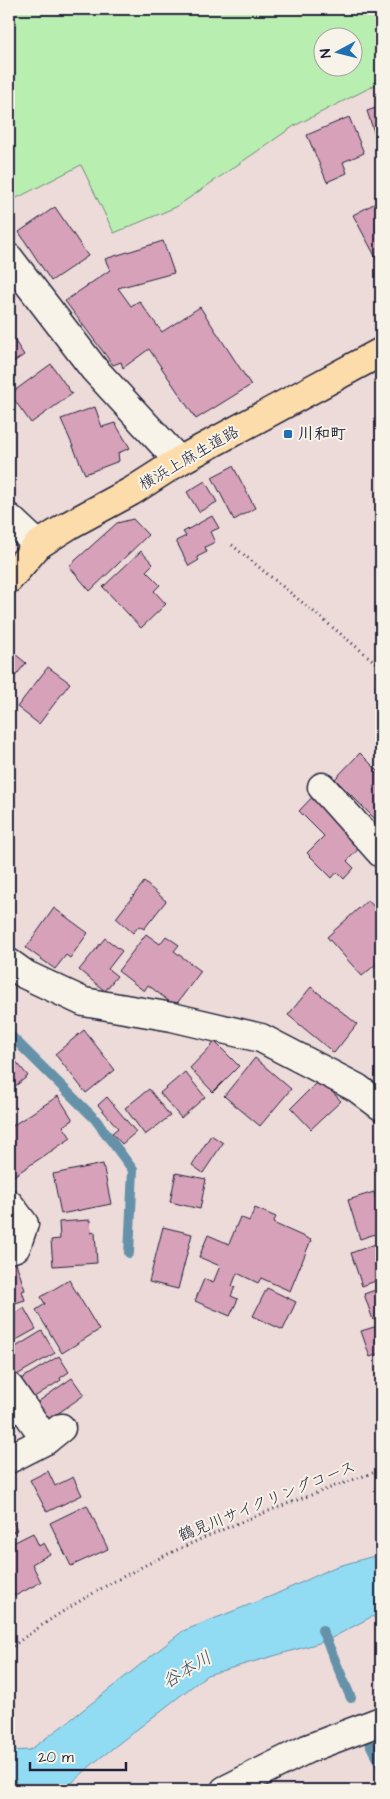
<svg xmlns="http://www.w3.org/2000/svg" width="390" height="1799" viewBox="0 0 390 1799" font-family="'Architects Daughter','Klee One',sans-serif">
  <style>
    .green { fill: #b8efb1; stroke: #6d8876; fill-rule: evenodd }
    .water { fill: #92dcf3; stroke: #6592a9 }
    .lines { fill: none; stroke-linecap: round; stroke-linejoin: round }
    .stream { stroke: #6592a9; stroke-width: 10 }
    .building { fill: #d7a2b9; stroke: #22223b }
    .minor-casing { stroke: #22223b; stroke-width: 31 }
    .major-casing { stroke: #22223b; stroke-width: 31 }
    .path { stroke: #22223b; stroke-width: 3; stroke-dasharray: 1 4; stroke-linecap: butt }
    .minor { stroke: #f7f3e8; stroke-width: 28 }
    .major { stroke: #fcdcab; stroke-width: 28 }
    .poi-dot { fill: #1f6fb2; stroke: #f7f3e8; stroke-width: 2 }
    .labels { text-anchor: middle; dominant-baseline: central; stroke-width: 4; stroke-linejoin: round; paint-order: stroke }
    .poi-label { font-size: 16px; font-weight: bold; fill: #22223b; stroke: #f7f3e8; text-anchor: start }
    .street-label { font-size: 16px; fill: #22223b; stroke: #f7f3e8 }
    .water-label { font-size: 18px; font-style: italic; fill: #3e5069; stroke: #f7f3e8 }
  </style>
  <rect width="100%" height="100%" fill="#eddbda"/>
  <filter id="ink" filterUnits="userSpaceOnUse"><feTurbulence type="fractalNoise" baseFrequency=".02" numOctaves="2"/><feDisplacementMap in="SourceGraphic" scale="10" xChannelSelector="R" yChannelSelector="G"/><feConvolveMatrix kernelMatrix="1 2 1 2 8 2 1 2 1" color-interpolation-filters="sRGB"/></filter>
  <g filter="url(#ink)">
    <!-- green -->
    <path class="green" d="M9,9h372v73l-87,44 -118,81 -62,26 -33,-68 -72,37zM322,38h30v30h-30z"/>
    <!-- water -->
    <path class="water" d="M381,1554v62l-10,1 -45,24 -119,34 -112,87 -31,28h-55v-39l21,-1 39,-29 114,-90 91,-36 61,-28z"/>
    <g class="lines">
      <!-- stream -->
      <g class="stream">
        <path d="M9,1034l86,85 38,51 -4,83"/>
        <path d="M322,1630l29,68"/>
        <path d="M368,1740l13,26"/>
      </g>
    </g>
    <!-- building -->
    <g class="building">
      <path d="M381,106v27l-6,2 -8,-24z"/>
      <path d="M349,117l15,36 -21,9 4,11 -20,9 -20,-47z"/>
      <path d="M381,200v67l-28,-52z"/>
      <path d="M55,207l33,49 -37,25 -32,-49z"/>
      <path d="M163,241l11,32 -56,15 13,18 8,-5 23,31 38,-25 51,78 -55,34 -47,-70 -26,19 -2,-6 -8,3 -48,-64 45,-31 -5,-11z"/>
      <path d="M9,332l15,23 -15,10z"/>
      <path d="M51,364l21,30 -41,29 -21,-29z"/>
      <path d="M95,407l7,20 13,-4 15,25 -12,5 1,8 -34,13 -24,-55z"/>
      <path d="M233,466l22,42 -21,12 -22,-43z"/>
      <path d="M205,481l12,21 -18,10 -12,-20z"/>
      <path d="M212,516l7,12 -9,4 5,10 -10,5 2,5 -10,5 2,3 -10,6 -13,-25 10,-5 -3,-4z"/>
      <path d="M133,519l15,16 -58,56 -21,-25 48,-43z"/>
      <path d="M141,551l12,13 -7,7 14,14 -6,6 12,13 -25,24 -38,-41z"/>
      <path d="M9,649l17,14 -17,21z"/>
      <path d="M48,667l22,16 -31,41 -22,-17z"/>
      <path d="M360,753l21,21v51l-46,-46z"/>
      <path d="M317,792l49,49 -19,20 7,7 -10,11 -7,-7 -5,6 -25,-25 17,-17 -25,-25z"/>
      <path d="M144,882l22,19 -22,28 -5,-3 -6,7 -17,-15z"/>
      <path d="M368,900l13,15v45l-19,16 -35,-39z"/>
      <path d="M54,908l34,25 -18,25 -4,-3 -11,14 -29,-21z"/>
      <path d="M146,934l14,10 6,-8 13,9 -5,6 27,20 -26,35 -27,-21 -4,6 -26,-20z"/>
      <path d="M105,938l17,13 -14,18 9,7 -12,15 -26,-21z"/>
      <path d="M311,987l46,37 -23,29 -46,-38z"/>
      <path d="M84,1030l31,40 -29,23 -31,-39z"/>
      <path d="M215,1042l24,24 -26,26 -23,-24z"/>
      <path d="M9,1053l19,23 -19,15z"/>
      <path d="M255,1058l36,31 -31,37 -36,-30z"/>
      <path d="M185,1072l20,25 -24,21 -21,-25z"/>
      <path d="M320,1079l21,22 -30,28 -20,-21z"/>
      <path d="M149,1089l21,27 -25,19 -20,-27z"/>
      <path d="M58,1096l15,24 -10,6 8,12 -62,41v-51z"/>
      <path d="M107,1097l29,35 -14,12 -10,-11 6,-5 -20,-23z"/>
      <path d="M211,1135l12,8 -20,30 -11,-8z"/>
      <path d="M381,1161v32l-6,-19 6,-2 -4,-9z"/>
      <path d="M103,1164l8,40 -50,10 -8,-40z"/>
      <path d="M176,1173l30,6 -6,30 -30,-7z"/>
      <path d="M374,1192l7,24v16l-21,7 -12,-39z"/>
      <path d="M255,1208l21,9 -3,6 38,17 -21,51 -29,-13 -3,5 -21,-10 -5,13 3,1 -4,9 7,3 -8,17 -35,-15 9,-22 9,4 7,-17 -21,-9 9,-22 21,9 11,-27 9,4z"/>
      <path d="M90,1220l1,13 4,-1 2,31 -44,3 -2,-26 9,-1 -1,-17z"/>
      <path d="M163,1227l29,7 -14,55 -29,-7z"/>
      <path d="M381,1242v37l-19,7 -11,-33z"/>
      <path d="M15,1260l10,30 -3,1 3,9 -16,5v-42z"/>
      <path d="M69,1280l30,50 -37,23 -26,-43 9,-6 -4,-7z"/>
      <path d="M267,1288l29,14 -13,28 -30,-14z"/>
      <path d="M381,1288v30l-8,2 -9,-26z"/>
      <path d="M24,1308l12,21 -27,15v-28z"/>
      <path d="M381,1325v28l-11,4 -9,-26z"/>
      <path d="M42,1331l13,22 -40,23 -6,-11v-14z"/>
      <path d="M59,1356l10,16 -9,6 1,2 -33,21 -12,-19z"/>
      <path d="M72,1378l12,17 -41,29 -11,-18z"/>
      <path d="M48,1471l7,15 18,-9 9,18 -35,17 -17,-32z"/>
      <path d="M87,1505l21,44 -37,17 -21,-43z"/>
      <path d="M9,1514l8,16 -8,4z"/>
      <path d="M33,1533l6,13 5,-3 6,11 -18,10 9,18 -26,14 -6,-13v-38z"/>
    </g>
    <g class="lines">
      <defs>
        <g id="minor">
          <path d="M9,258l85,111 85,92"/>
          <path d="M9,518l29,27"/>
          <path d="M322,787l59,66"/>
          <path d="M9,963l17,12 58,27 88,15 89,21 96,50 24,18"/>
          <path d="M9,1204l15,20 -8,23 -7,2"/>
          <path d="M9,1387l37,53"/>
          <path d="M9,1459l37,-19 15,-12"/>
          <path d="M225,1790l82,-41 74,-28"/>
        </g>
        <path id="major" d="M9,579l29,-34 33,-21 61,-33 47,-30 202,-109"/>
      </defs>
      <!-- minor casing -->
      <use href="#minor" class="minor-casing"/>
      <!-- major casing -->
      <use href="#major" class="major-casing"/>
      <!-- path -->
      <g class="path">
        <path d="M232,545l149,122"/>
        <path d="M9,1649c110,-84 243,-134 372,-179"/>
      </g>
      <!-- minor -->
      <use href="#minor" class="minor"/>
      <!-- major -->
      <use href="#major" class="major"/>
    </g>
  </g>
  <!-- markers -->
  <rect class="poi-dot" x="283" y="429" width="10" height="10" rx="2.5"/>
  <g class="labels">
    <!-- poi labels -->
    <g class="poi-label">
      <text x="298" y="434">川和町</text>
    </g>
    <!-- street labels -->
    <g class="street-label">
      <text transform="translate(189 458) rotate(-30)">横浜上麻生道路</text>
      <text transform="translate(267 1501) rotate(-22)">鶴見川サイクリングコース</text>
    </g>
    <!-- water labels -->
    <g class="water-label">
      <text transform="translate(187 1670) rotate(-31)">谷本川</text>
    </g>
  </g>
  <!-- margin -->
  <rect width="390" height="1799" fill="none" stroke="#f7f3e8" stroke-width="30"/>
  <rect x="15" y="15" width="360" height="1769" fill="none" stroke="#22223b" stroke-width="2" filter="url(#ink)"/>
  <!-- north arrow -->
  <g transform="translate(338 52) rotate(263)"><circle r="24" fill="#f7f3e8" stroke="#a29fa3"/>
  <path d="M0-4L9 19L0 12L-9 19Z" fill="#1f6fb2"/>
  <text y="-8" font-size="14" font-weight="bold" text-anchor="middle" fill="#22223b">N</text>
  </g>
  <!-- scale -->
  <path d="M30 1762v8h96v-8" fill="none" stroke="#22223b" stroke-width="2.5"/>
  <text x="38" y="1762" font-size="15" fill="#22223b" stroke="#f7f3e8" stroke-width="4" paint-order="stroke">20 m</text>
</svg>
